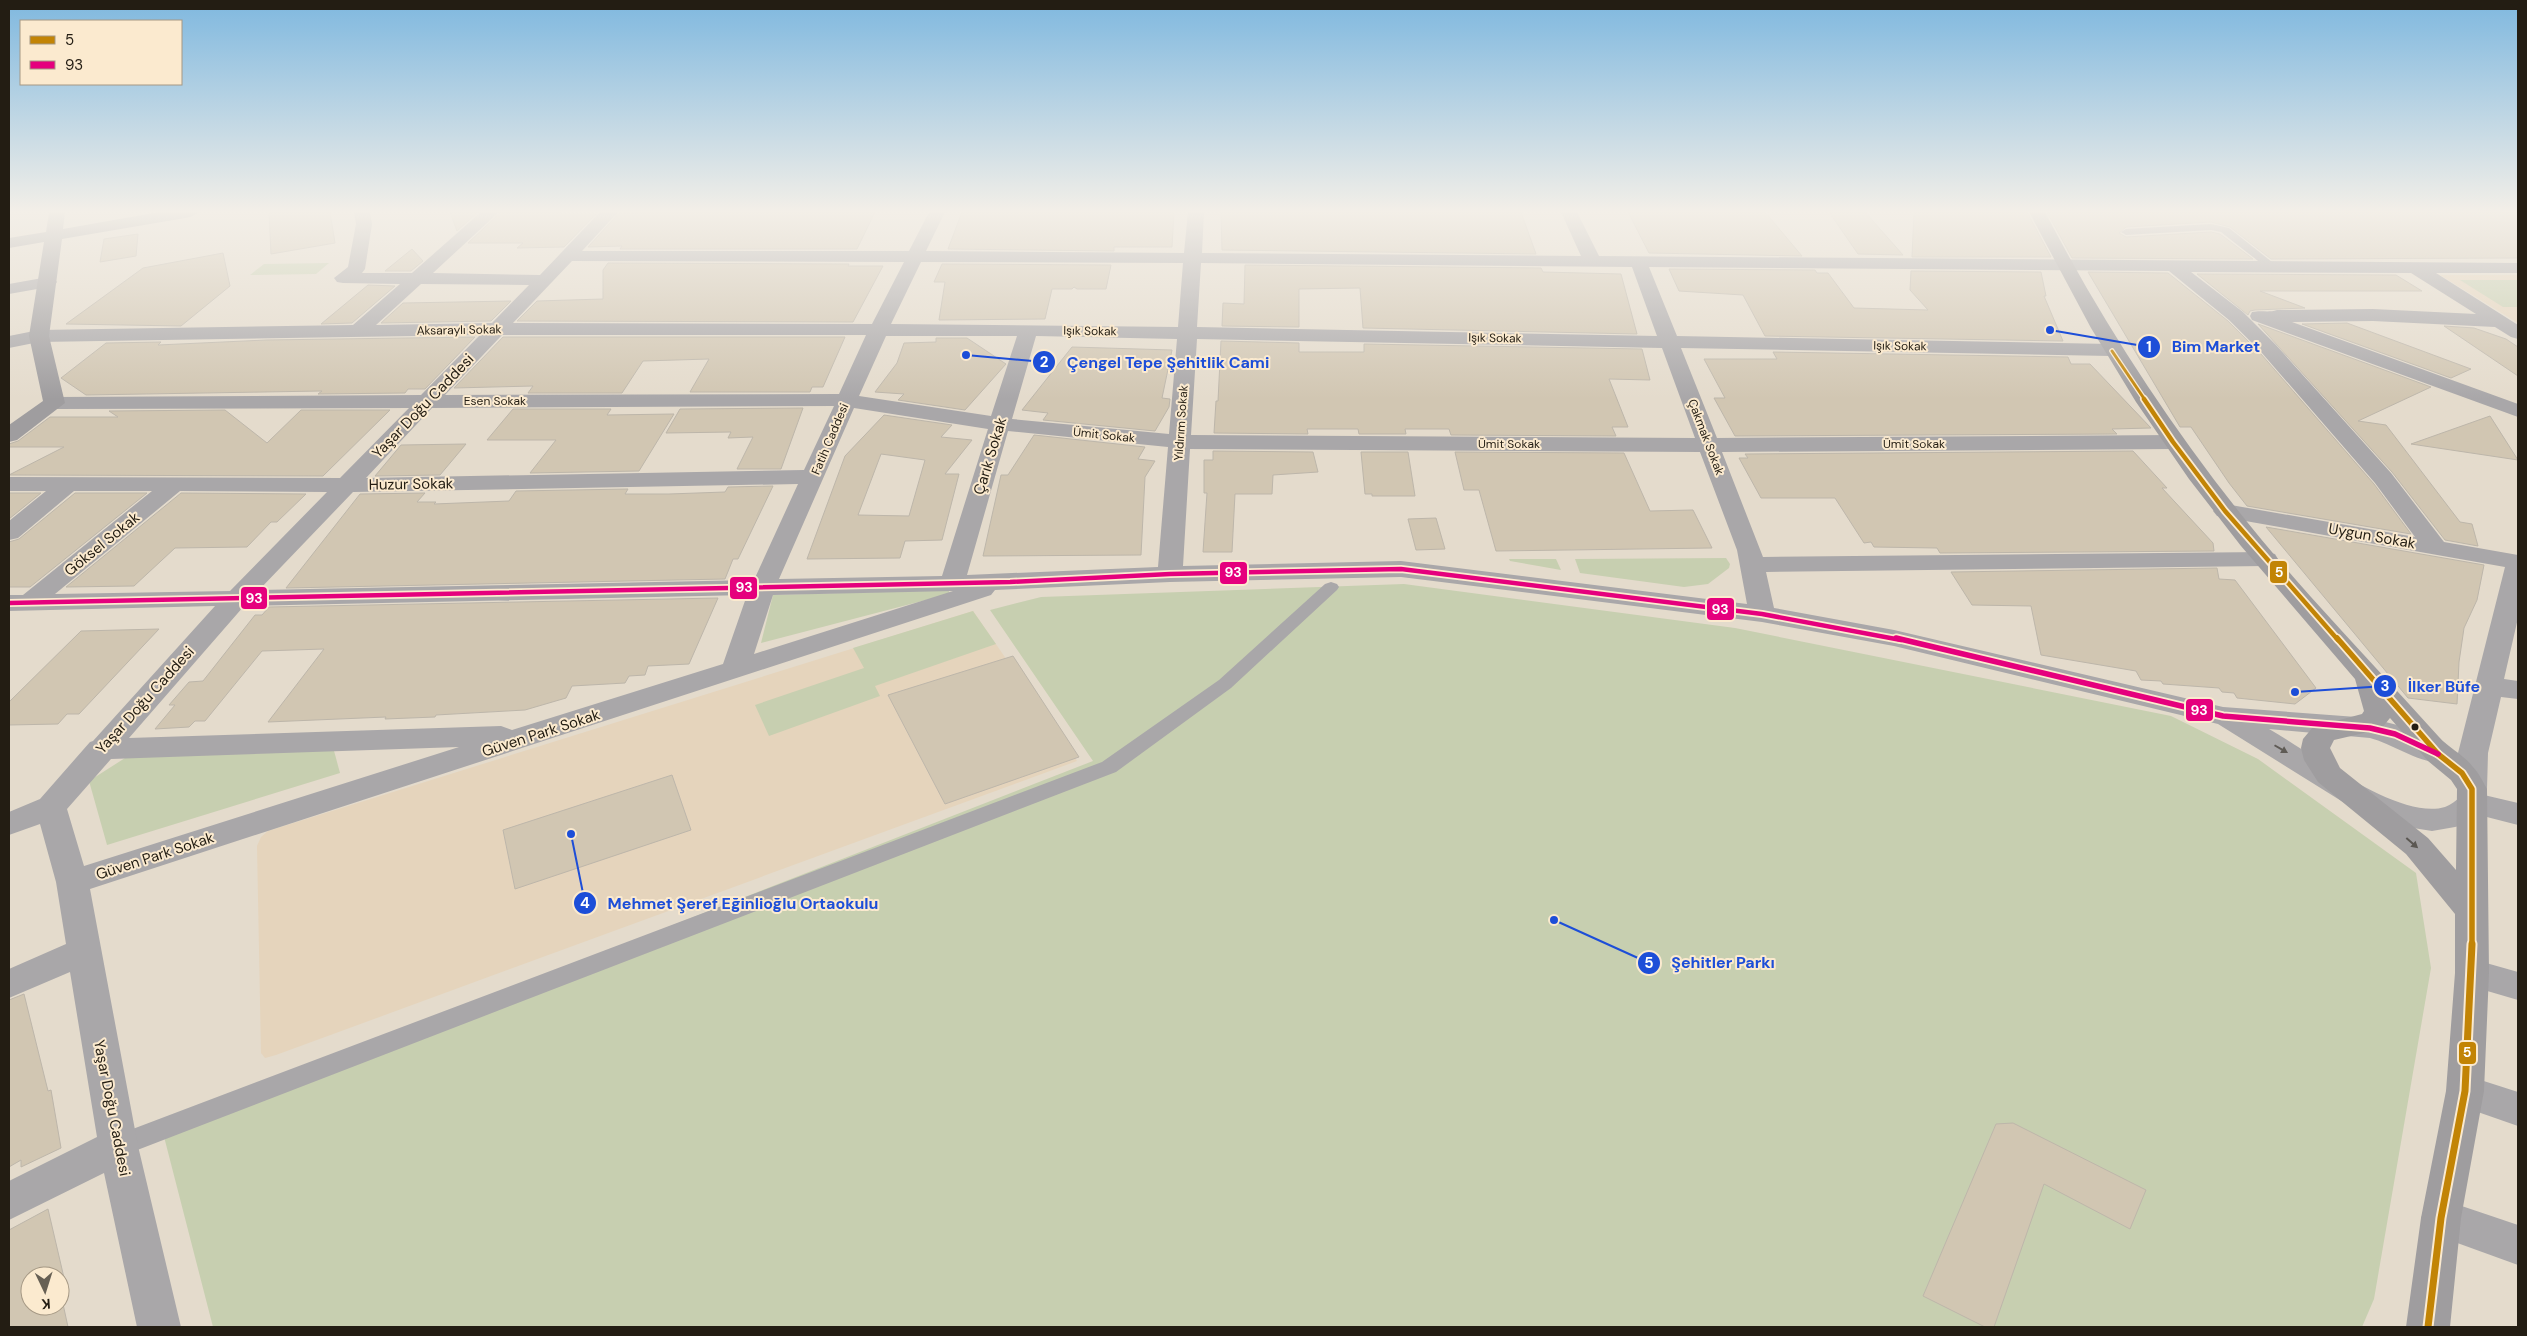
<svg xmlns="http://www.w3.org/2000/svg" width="2527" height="1336" viewBox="0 0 2527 1336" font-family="'DM Sans',sans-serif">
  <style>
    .built { fill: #e5d4bc }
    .green { fill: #c7cfb0 }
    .building { fill: #d1c6b2; stroke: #bdb6aa; fill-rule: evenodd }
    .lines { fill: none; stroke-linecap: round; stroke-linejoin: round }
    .lane { fill: #a9a7a9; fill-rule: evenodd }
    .street { fill: #a9a7a9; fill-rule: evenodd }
    .secondary { fill: #9f9d9f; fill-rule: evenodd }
    .bus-1-far3-casing { stroke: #fbeacf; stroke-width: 5.5 }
    .bus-1-far2-casing { stroke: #fbeacf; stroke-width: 8 }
    .bus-1-far1-casing { stroke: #fbeacf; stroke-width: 9 }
    .bus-1-casing { stroke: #fbeacf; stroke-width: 11 }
    .bus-2-far1-casing { stroke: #fbeacf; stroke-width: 8 }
    .bus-2-casing { stroke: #fbeacf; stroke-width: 9 }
    .bus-1-far3 { stroke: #c28405; stroke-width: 3 }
    .bus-1-far2 { stroke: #c28405; stroke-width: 4.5 }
    .bus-1-far1 { stroke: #c28405; stroke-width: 5.5 }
    .bus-1 { stroke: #c28405; stroke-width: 7 }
    .bus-2-far1 { stroke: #e5007d; stroke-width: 4.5 }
    .bus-2 { stroke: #e5007d; stroke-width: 5.5 }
    .oneway { fill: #5f5b56 }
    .oneway2 { fill: #5b5752 }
    .bus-dot { fill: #231d13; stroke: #fbeacf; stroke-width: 2 }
    .labels { text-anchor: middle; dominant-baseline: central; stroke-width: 4; stroke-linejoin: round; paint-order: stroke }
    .far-street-label { font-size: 12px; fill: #231d13; stroke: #fbeacf }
    .street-label { font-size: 15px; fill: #231d13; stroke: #fbeacf }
    .leader { fill: none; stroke: #1d4ed8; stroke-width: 2 }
    .callout-dot { fill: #1d4ed8; stroke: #fbeacf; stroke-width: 2 }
    .mark-label { font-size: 15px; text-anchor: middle; font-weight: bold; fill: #fff }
    .callout-label { font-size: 16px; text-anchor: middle; font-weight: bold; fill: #1d4ed8; stroke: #fbeacf; stroke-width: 4; stroke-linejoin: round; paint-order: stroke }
    .line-badge { stroke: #fbeacf; stroke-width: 2 }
    .badge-label { font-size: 14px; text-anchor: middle; font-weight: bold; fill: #fff }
  </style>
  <rect width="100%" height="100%" fill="#e4dbcc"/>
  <!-- built -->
  <g class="built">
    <path d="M2440,275h78v48z"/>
    <path d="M973,611l104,150 -801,294 -11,3 -4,-5 -4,-207 4,-9 7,-6z"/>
  </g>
  <!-- green -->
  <g class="green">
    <path d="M329,263l-13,11 -66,1 14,-11z"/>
    <path d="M2460,280h58v27h-15z"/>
    <path d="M1726,558l4,6 -1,4 -21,16 -24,3 -104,-14 -5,-14z"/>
    <path d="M1509,559h47l5,11 -51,-9z"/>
    <path d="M1404,584l331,44 436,88 87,43 158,114 15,95 -57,331 -12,28h-2149l-52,-202 932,-364 -103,-151 51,-13z"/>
    <path d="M949,590v4l-188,49 12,-48z"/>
    <path d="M973,611l23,33 -121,42 5,10 -111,40 -14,-31 109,-37 -11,-20z"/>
    <path d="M333,747l7,26 -233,72 -18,-64 36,-23z"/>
  </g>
  <!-- building -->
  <g class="building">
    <path d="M269,212h61l5,31 -64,11z"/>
    <path d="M450,212h28l-21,19z"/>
    <path d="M501,212h58v2h37l-32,33 -47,1 6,-5h-55z"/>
    <path d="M875,212l-18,37h-237l2,-3 -34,1 31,-34z"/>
    <path d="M962,212h212l-2,35h-58v4l-166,-2z"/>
    <path d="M1221,212h300l15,42 -314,-4z"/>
    <path d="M1628,212h137l37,44 -153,-3z"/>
    <path d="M1829,212h36l38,43 -45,-1z"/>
    <path d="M1914,212h113l24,45h-139z"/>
    <path d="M2047,212h471v46l-247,1 -41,-32 -19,-5 -85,5 -7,6 7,4 85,-5 9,2 33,25 -181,-1z"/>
    <path d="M138,234l-2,22 -36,6 4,-23z"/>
    <path d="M412,249l11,12 -12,10h-26z"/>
    <path d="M223,253l7,33 -49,40 -115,-2 77,-56z"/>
    <path d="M608,263l241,1 -1,2h35l-30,56 -336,-1 20,-20 66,-2v-29z"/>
    <path d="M942,264l169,1 -5,24h-29l-3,-2 -2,2h-20l-7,30 -106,1 6,-38h-11z"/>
    <path d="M1245,265l296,3 2,4 78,2 16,60 -274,-6 -3,-40 -61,1v38l-77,-1 1,-23 21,1z"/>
    <path d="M1669,269l146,1 2,3h11l26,35 74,2 -18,-20 1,-19 130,1 5,24h-2l19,45 -298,-5 -22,-41 -64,-4z"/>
    <path d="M2088,272l80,1 60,48 33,33 113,130 37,50 -164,-28 -18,-23 -38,-56h-11z"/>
    <path d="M2197,274l199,1 26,16h-162l45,17 -50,2 -5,1 -2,4z"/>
    <path d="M368,285l27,1 -43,37 -31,1z"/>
    <path d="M511,301l-20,20 -110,2 22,-20z"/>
    <path d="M2347,323l124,46 -20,9 -149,-54z"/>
    <path d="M2258,324l173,63 -73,34 28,4 74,97 12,2 6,22 -33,-6 -53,-68z"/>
    <path d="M2444,326l30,2 32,11 12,8v29z"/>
    <path d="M475,337l-50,52h-17l-3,4 -87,1 4,-3 -236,4 -25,-17 45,-35 55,-1 -3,3 108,-5z"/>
    <path d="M503,337h342l-22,50h-11l-2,5h-120l19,-33 -66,2 -21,32h-94l5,-7 -79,2z"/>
    <path d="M936,338h31l39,26 -41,46 -67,-10 6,-6 -29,-2 22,-29 7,-20 32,-1z"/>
    <path d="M1221,341l78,2v9h65v-8l278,5 8,31 -41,-1 19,48h-16l4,9 -165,-1 -2,-6h-44l1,5h-47l-1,-5h-51l1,5 -94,-1 2,-32h2z"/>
    <path d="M1072,347l100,3 -10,48 8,1 -1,8 -14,24 -112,-11 5,-7 -26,-3z"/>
    <path d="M1773,352l295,5 3,7h19l61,64 -39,1 5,5 -382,2 -21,-38h11l-21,-39h73z"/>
    <path d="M803,408l-22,61h-44l16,-32 -25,1 3,-6 -65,1 14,-24z"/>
    <path d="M513,409h98l-4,6 67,-1 -35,57 -109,2 26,-33h-69z"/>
    <path d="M225,410l42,33 34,-33h89l-67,66 -314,-1 55,-28h-55v-3l9,-3 32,-24h68l-9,-6z"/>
    <path d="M884,415l68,10 -11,12 31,3 -27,34h14l-17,66 -37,1 -5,17 -93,1 38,-103zM881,454l44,6 -16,56 -51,-1z"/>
    <path d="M2490,416l28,44 -107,-16z"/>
    <path d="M1034,435l111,12 -7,12 17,2 -10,16 -4,78 -158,1 18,-81h7z"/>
    <path d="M466,444l-26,31 -65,1 26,-31z"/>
    <path d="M1213,451l100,1 5,20 -45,3 -1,19h-37l-3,58h-29l4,-59h-3v-33h9z"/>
    <path d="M2133,451l34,37h-5l51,55 1,8 -274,2 -3,-5 -63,-1 -3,-5 -7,1 -29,-45h-74l-22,-40h9l-3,-4z"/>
    <path d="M1361,452h47l7,44h-43v-2h-7z"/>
    <path d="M1455,452l169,1 26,58 43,-1 19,38 -216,3 -17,-61h-15z"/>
    <path d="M773,486l-35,73h-5l-8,20 -439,9 74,-94 65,-1 -8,9h19l-2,2 75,-3 7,-10 112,-2 -3,5h44l56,-2 3,-5z"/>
    <path d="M9,493h32l-32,26z"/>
    <path d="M75,493h72l-117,94h-21v-45l10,-3z"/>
    <path d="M181,493l125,1 -29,28h-6l-24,25 -72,1 -41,38 -68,1z"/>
    <path d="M1436,518l9,31 -29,1 -8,-31z"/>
    <path d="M2266,527l218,38 -7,35 -13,28 -5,34 -2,42 -49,-6z"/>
    <path d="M2217,568l2,11 16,1 81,108 -21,16 -58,-6 -3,-5 -12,-1 -3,-4 -56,-4 -2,-3 -20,-1 -5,-9 -95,-16 -10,-49 -59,-1 -21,-33z"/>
    <path d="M718,598l-29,66 -41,2 -3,9 -16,1 -4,7 -53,3 -6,12 -41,12 -89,5 -1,2 -50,2 1,-2 -118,5 56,-73 -62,2 -57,70h-10l-6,6 -34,2 20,-24h-6l20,-23 14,-1 52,-66h7l7,-8z"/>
    <path d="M159,629l-80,85h-12l-9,10 -49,1v-23l72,-71z"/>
    <path d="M1013,656l66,101 -134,47 -57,-109z"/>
    <path d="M672,775l19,55 -176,59 -12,-59z"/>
    <path d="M24,994l24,97 3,-1 10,58 -40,19v-7l-12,7v-167z"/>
    <path d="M2013,1123l133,67 -16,39 -86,-45 -50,143h-9l-62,-31 73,-172z"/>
    <path d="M48,1209l17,73 -5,3v-9h-30v30h30v-16l8,37h-59v-97z"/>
  </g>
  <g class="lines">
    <!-- lane -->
    <g class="lane">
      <path d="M2211,224l18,4 48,38 -6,3 -4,-1 -46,-36 -10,-2 -85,5 -5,-3 5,-3z"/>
      <path d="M1331,582l6,2 2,3 -2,3 -106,98 -115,84 -989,382 -9,3 -9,-3 -3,-8 3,-8 993,-376 117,-82 106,-96z"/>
    </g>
    <!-- street -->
    <g class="street">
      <path d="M354,212h16l2,12 -7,45 -3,4h50l69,-61h18l-66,61 107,2 60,-63h18l-36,39h327l20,-39h16l-19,39 258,2 4,-41h16l-2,41 379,3 -20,-44h16l22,44 919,7v10h-82l82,52v14l-7,-2 -16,-10 -122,-6 -81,1 226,82v13l-266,-97 -2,-4 2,-4c10,-2 16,1 25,-2l96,-1 103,5 -65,-41 -220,-1 52,40 33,33 115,128 53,69 74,13v63l-14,61 14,2v18l-17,-2 -13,56 -1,36 -3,6 34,8v22l-39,-10 -13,9 -11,3 -23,4 -25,-4 -38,-12 -26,-13 -125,-78 -324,-78 -132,-24 -361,-45 -231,5 -175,8 -4,5 -901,294 48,257 43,181h-44l-33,-154 -95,47v-39l88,-44 -27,-165 -61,26v-29l57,-25 -10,-62 -16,-58 -31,11v-23l31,-13 50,-57 3,-1 122,-135 -206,5v-16h14l129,-104h-78l-56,47 -9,2v-19l37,-30h-37v-14l331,1 69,-70 -355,1 -7,-2 -4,-4 4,-4 7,-2 367,-2 59,-60 -441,7 -30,6v-12l30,-6 314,-5 47,-41 -57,-1 -6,-1 -3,-4 14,-11 8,-43zM572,261l332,1 -32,62 -359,-1zM921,262l262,1 -5,64 -287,-3zM1201,263l431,4 25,69 -460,-9zM1649,267l520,4 60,49 33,33 113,130 40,54 -190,-33 -8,2 -4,5 4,5 288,51 -47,186 -1,36 4,8c-5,3 -10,8 -16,10 -46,14 -135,-55 -176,-78l101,9c24,6 55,30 78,23l5,-7 -5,-7 -43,-20 -35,-9 -147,-11 -329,-77 -120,-22 -8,-36 500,-6 9,-2 3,-5 -3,-5 -9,-2 -503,5 -41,-105 451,-3 8,-2 3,-5 -3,-5 -8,-2 -456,3 -36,-90 430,8 7,-2 3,-4 -3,-4 -7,-2 -434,-8zM421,284l108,1 -37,38 -116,2zM502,335h364l-27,59 -394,1zM886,336h131l-26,80 -132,-20zM1036,336l141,3 -8,95 -157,-15zM1197,339l465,9 33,90 -504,-3zM834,406l-30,64 -438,8 66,-70zM854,408l134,21 -46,147 -163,3zM1008,431l160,16 -10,120 -191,8zM1190,449l510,3 37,98 10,54 -346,-43 -218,5zM798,484l-44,96 -495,10 94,-98zM180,491l147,1 -97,99 -175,3zM953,591l-199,63 19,-59zM747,595l-24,69 -211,66 -11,-4 -372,12 115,-132zM459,747l-375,119 -17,-57 44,-50z"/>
      <path d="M48,277l6,1 3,4 -3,4 -45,8v-10z"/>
      <path d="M2472,959l46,13v28l-58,-17 -5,-10 5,-10z"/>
      <path d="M2465,1075l53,17v34l-66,-23 -6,-12 6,-12z"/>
      <path d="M2441,1199l77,26v40l-91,-33 -6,-14 6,-14z"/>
    </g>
    <!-- secondary -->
    <g class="secondary">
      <path d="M49,212h16l-2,17 96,-17h40l-8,5 -129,22 -13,97 16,67 -48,37 -8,2v-17l34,-24 -14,-65 15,-94 -35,6v-10l37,-6z"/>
      <path d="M2029,212h16c73,140 161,268 266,385 42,47 86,93 128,140 10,11 25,18 34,30 6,6 10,15 14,22l2,184 -5,118 -23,127 -11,109h-44l15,-109 25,-127 9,-118v-59l-49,-60 -88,-72 -14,-22 -3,-12 2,-9 10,-12 49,-13 2,-3 -9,-32 -114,-133 -52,-67 -53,-77 -45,-74zM2390,718l38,43 23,19 6,9 -1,81 -28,-32 -88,-70 -10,-20 4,-8 47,-11z"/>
    </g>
    <defs>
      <path id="bus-1-far3" d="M2112,351l33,49"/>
      <path id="bus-1-far2" d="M2144,399l29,43 52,69 113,129"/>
      <path id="bus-1-far1" d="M2337,638l101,116 24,19 10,16v157"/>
      <path id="bus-1" d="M2428,1327l13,-109 24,-127 7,-147"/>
      <path id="bus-2-far1" d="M9,603l1001,-21 160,-8 231,-5 361,45 139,26"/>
      <path id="bus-2" d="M1896,638l327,78 147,12 25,6 43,20"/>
    </defs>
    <!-- bus-1-far3 casing -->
    <use href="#bus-1-far3" class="bus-1-far3-casing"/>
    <!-- bus-1-far2 casing -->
    <use href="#bus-1-far2" class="bus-1-far2-casing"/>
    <!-- bus-1-far1 casing -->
    <use href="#bus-1-far1" class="bus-1-far1-casing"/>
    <!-- bus-1 casing -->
    <use href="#bus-1" class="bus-1-casing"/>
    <!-- bus-2-far1 casing -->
    <use href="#bus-2-far1" class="bus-2-far1-casing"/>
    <!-- bus-2 casing -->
    <use href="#bus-2" class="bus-2-casing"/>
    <!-- bus-1-far3 -->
    <use href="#bus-1-far3" class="bus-1-far3"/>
    <!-- bus-1-far2 -->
    <use href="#bus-1-far2" class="bus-1-far2"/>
    <!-- bus-1-far1 -->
    <use href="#bus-1-far1" class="bus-1-far1"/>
    <!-- bus-1 -->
    <use href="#bus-1" class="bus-1"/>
    <!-- bus-2-far1 -->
    <use href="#bus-2-far1" class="bus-2-far1"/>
    <!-- bus-2 -->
    <use href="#bus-2" class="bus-2"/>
  </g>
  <!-- one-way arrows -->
  <defs><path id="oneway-solid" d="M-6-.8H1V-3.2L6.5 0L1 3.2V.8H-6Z" transform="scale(1.25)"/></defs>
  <use class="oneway" href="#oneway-solid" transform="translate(2281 749) rotate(30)"/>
  <use class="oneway2" href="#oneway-solid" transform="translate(2412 843) rotate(41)"/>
  <!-- sky -->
  <linearGradient id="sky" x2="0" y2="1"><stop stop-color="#7fb8df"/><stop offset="0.53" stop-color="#f3efe8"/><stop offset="1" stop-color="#f3efe8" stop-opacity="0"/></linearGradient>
  <rect width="2527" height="399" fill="url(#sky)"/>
  <!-- markers -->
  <circle class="bus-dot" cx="2415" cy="727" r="4.5"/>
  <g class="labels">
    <!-- far-street labels -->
    <g class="far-street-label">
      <text transform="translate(459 330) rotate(-1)">Aksaraylı Sokak</text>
      <text transform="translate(1090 331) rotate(1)">Işık Sokak</text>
      <text transform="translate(1495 338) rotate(1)">Işık Sokak</text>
      <text transform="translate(1900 346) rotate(1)">Işık Sokak</text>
      <text x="495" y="401">Esen Sokak</text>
      <text transform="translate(1181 423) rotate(-86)">Yıldırım Sokak</text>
      <text transform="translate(1104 435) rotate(6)">Ümit Sokak</text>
      <text transform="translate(1706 437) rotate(69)">Çakmak Sokak</text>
      <text transform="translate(830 439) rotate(-67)">Fatih Caddesi</text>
      <text x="1509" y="444">Ümit Sokak</text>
      <text x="1914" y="444">Ümit Sokak</text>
    </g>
    <!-- street labels -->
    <g class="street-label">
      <text transform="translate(423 406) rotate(-46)">Yaşar Doğu Caddesi</text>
      <text transform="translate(990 456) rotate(-73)">Çarık Sokak</text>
      <text transform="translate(411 484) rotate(-1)">Huzur Sokak</text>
      <text transform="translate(2372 536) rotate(10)">Uygun Sokak</text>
      <text transform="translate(102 544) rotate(-39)">Göksel Sokak</text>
      <text transform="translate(145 700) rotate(-48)">Yaşar Doğu Caddesi</text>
      <text transform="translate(541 733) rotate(-18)">Güven Park Sokak</text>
      <text transform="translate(155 856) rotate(-18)">Güven Park Sokak</text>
      <text transform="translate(112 1108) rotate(79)">Yaşar Doğu Caddesi</text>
    </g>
  </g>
  <!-- callouts -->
  <path class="leader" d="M2050 330L2149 347M966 355L1044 362M2295 692L2385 686M571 834L585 903M1554 920L1649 963"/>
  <g class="callout-dot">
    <circle cx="2050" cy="330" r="5"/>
    <circle cx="966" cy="355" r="5"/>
    <circle cx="2295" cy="692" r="5"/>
    <circle cx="571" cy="834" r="5"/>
    <circle cx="1554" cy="920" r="5"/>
    <circle cx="2149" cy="347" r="12"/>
    <circle cx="1044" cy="362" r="12"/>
    <circle cx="2385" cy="686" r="12"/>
    <circle cx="585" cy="903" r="12"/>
    <circle cx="1649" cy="963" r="12"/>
  </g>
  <g class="mark-label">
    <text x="2149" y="352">1</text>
    <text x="1044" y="367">2</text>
    <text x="2385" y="691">3</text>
    <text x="585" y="908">4</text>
    <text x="1649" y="968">5</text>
  </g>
  <g class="callout-label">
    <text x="2216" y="352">Bim Market</text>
    <text x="1168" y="368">Çengel Tepe Şehitlik Cami</text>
    <text x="2444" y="692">İlker Büfe</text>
    <text x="743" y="909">Mehmet Şeref Eğinlioğlu Ortaokulu</text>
    <text x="1723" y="968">Şehitler Parkı</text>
  </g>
  <g class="line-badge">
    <rect x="2269" y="560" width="19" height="24" rx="5" fill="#c28405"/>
    <rect x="1219" y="561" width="29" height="24" rx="5" fill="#e5007d"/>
    <rect x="729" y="576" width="29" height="24" rx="5" fill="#e5007d"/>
    <rect x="240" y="586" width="28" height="24" rx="5" fill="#e5007d"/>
    <rect x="1706" y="597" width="29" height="24" rx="5" fill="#e5007d"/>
    <rect x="2185" y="698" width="29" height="24" rx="5" fill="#e5007d"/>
    <rect x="2458" y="1041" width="19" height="24" rx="5" fill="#c28405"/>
  </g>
  <g class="badge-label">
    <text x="2279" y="577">5</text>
    <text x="1233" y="577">93</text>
    <text x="744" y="592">93</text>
    <text x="254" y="603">93</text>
    <text x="1720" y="614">93</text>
    <text x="2199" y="715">93</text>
    <text x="2467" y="1057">5</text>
  </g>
  <!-- border -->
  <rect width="2527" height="1336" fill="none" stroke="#231d13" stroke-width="20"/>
  <!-- legend -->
  <rect x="20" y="20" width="162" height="65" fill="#fbeacf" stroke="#a59884"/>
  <rect x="30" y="36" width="25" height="8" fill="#c28405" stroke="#a59884"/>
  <text x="65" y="45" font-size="15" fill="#231d13">5</text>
  <rect x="30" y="61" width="25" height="8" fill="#e5007d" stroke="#a59884"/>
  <text x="65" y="70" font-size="15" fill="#231d13">93</text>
  <!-- north arrow -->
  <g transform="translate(45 1291) rotate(176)"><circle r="24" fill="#fbeacf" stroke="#a59884"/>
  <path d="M0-4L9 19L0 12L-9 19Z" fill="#676054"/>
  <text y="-8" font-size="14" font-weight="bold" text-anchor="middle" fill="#231d13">K</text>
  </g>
</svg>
